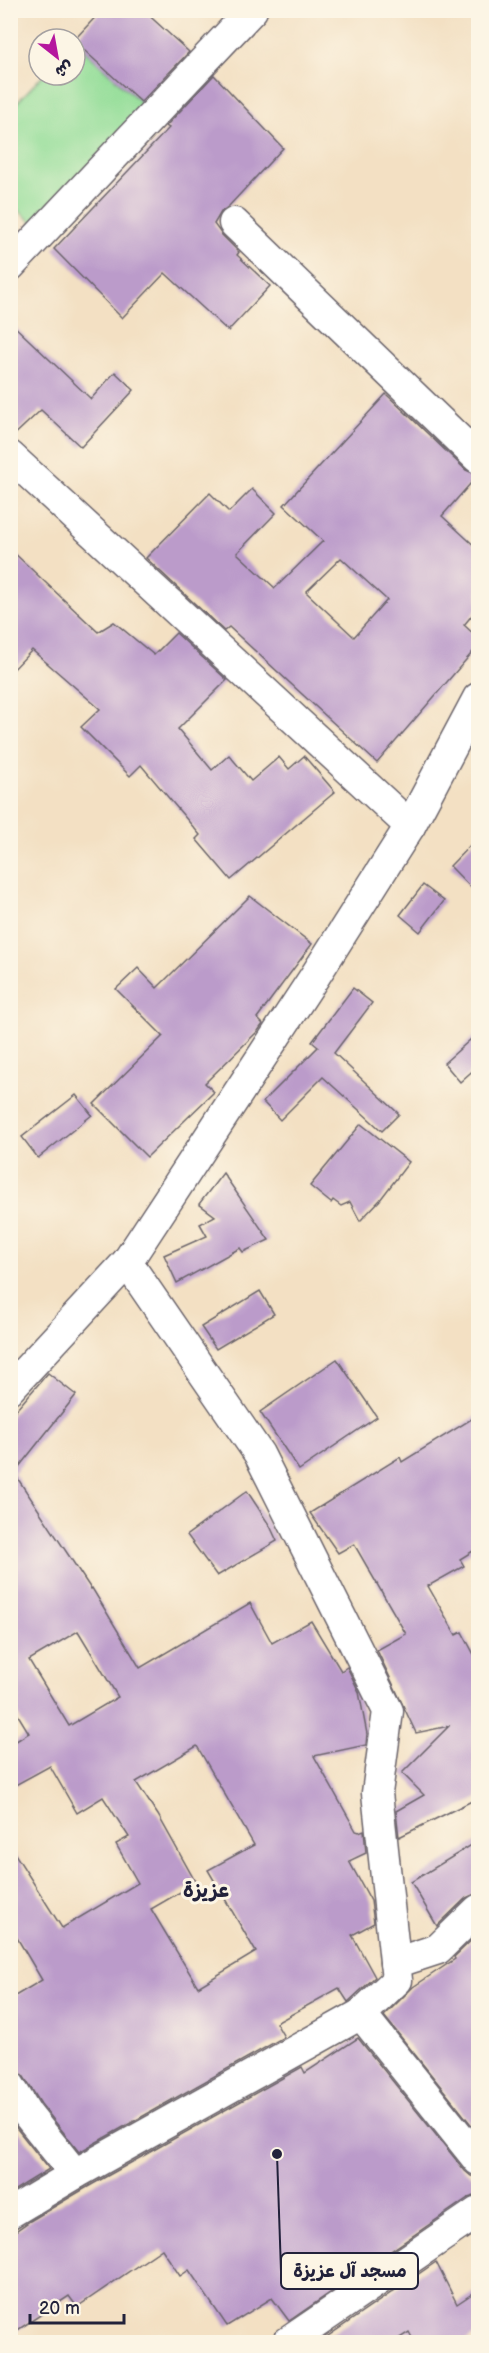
<svg xmlns="http://www.w3.org/2000/svg" width="489" height="2353" viewBox="0 0 489 2353" font-family="'Balsamiq Sans','Playpen Sans Arabic',sans-serif">
  <style>
    .green { fill: #95de9a; stroke: #5c806a; stroke-width: 1.5 }
    .building { fill: #bb9bca; fill-rule: evenodd }
    .lines { fill: none; stroke-linecap: round; stroke-linejoin: round }
    .minor-casing { stroke: #6b646b; stroke-width: 33 }
    .minor { stroke: #fff; stroke-width: 30 }
    .labels { text-anchor: middle; dominant-baseline: central; stroke-width: 6; stroke-linejoin: round; paint-order: stroke }
    .quarter-label { font-size: 20px; font-weight: bold; fill: #22223b; stroke: #fcf5e5 }
    .leader { fill: none; stroke: #22223b; stroke-width: 2 }
    .callout-dot { fill: #22223b; stroke: #fcf5e5; stroke-width: 2 }
    .callout { fill: #fcf5e5; stroke: #22223b; stroke-width: 2 }
    .callout-label { font-size: 18px; text-anchor: middle; font-weight: bold; fill: #22223b }
  </style>
  <rect width="100%" height="100%" fill="#fcf5e5"/>
  <filter id="ink" filterUnits="userSpaceOnUse"><feTurbulence type="fractalNoise" baseFrequency=".0167" numOctaves="2"/><feDisplacementMap in="SourceGraphic" scale="12" xChannelSelector="R" yChannelSelector="G"/><feConvolveMatrix kernelMatrix="1 2 1 2 8 2 1 2 1" color-interpolation-filters="sRGB"/></filter>
  <filter id="wash" filterUnits="userSpaceOnUse"><feTurbulence type="fractalNoise" baseFrequency=".008" numOctaves="4" result="noise"/><feDisplacementMap in="SourceGraphic" scale="24" xChannelSelector="R" yChannelSelector="G"/><feGaussianBlur stdDeviation="1.35" result="paint"/><feColorMatrix in="noise" values="0 0 0 0 0 0 0 0 0 0 0 0 0 0 0 0 0 1.4 0 .05"/><feComposite in="paint" operator="in"/></filter>
  <g filter="url(#wash)">
    <rect width="100%" height="100%" fill="#f3e0c3"/>
    <!-- green -->
    <path class="green" d="M75,42l71,65 -112,117 -23,-20 -1,-94 33,-35h32z"/>
    <g id="blocks">
      <!-- building -->
      <g class="building">
        <path d="M102,10h41l46,42 -48,50 -66,-60v-3z"/>
        <path d="M214,75l69,73 -54,58 -8,6 -7,12 8,11 17,17 -2,3 33,31 -42,45 -63,-58 -43,45 -68,-69 115,-121 -3,-2z"/>
        <path d="M10,322l81,77 24,-27 19,18 -53,57 -40,-37 -31,29z"/>
        <path d="M386,394l80,76 12,5 -36,41 36,33v59l-14,17 14,13v8l-101,117 -148,-136 -5,4 -78,-73 64,-65 19,19 23,-23 24,24 -39,40 38,35 48,-47 -39,-36zM341,558l46,42 -33,37 -48,-45z"/>
        <path d="M10,549l88,83 16,-10 40,33 22,-22 51,47 -49,49 34,41 17,-15 22,26 28,-24 10,12 15,-13 31,36 -104,88 -35,-41 4,-4 -59,-70 -11,11 -49,-49 19,-18 -68,-59 -22,23z"/>
        <path d="M478,837v58l-28,-29z"/>
        <path d="M423,885l21,16 -24,31 -20,-17z"/>
        <path d="M250,896l62,48 -55,74 6,6 -5,7 -53,52 9,9 -67,65 -53,-53 69,-68 -47,-47 22,-21 19,20z"/>
        <path d="M353,988l19,15 -38,50 65,61 -17,17 -59,-54 -43,43 -17,-18 55,-55 -6,-5z"/>
        <path d="M478,1033v33l-18,16 -16,-19z"/>
        <path d="M76,1095l16,20 -54,43 -16,-21z"/>
        <path d="M361,1124l48,38 -29,38 -20,21 -10,-19 -9,4 -8,-6 -2,3 -21,-17z"/>
        <path d="M223,1173l46,67 -26,12 -3,-4 -63,35 -13,-28 43,-19 -7,-12 15,-8 -16,-12z"/>
        <path d="M260,1291l14,23 -58,35 -15,-22z"/>
        <path d="M337,1359l40,58 -78,53 -39,-58z"/>
        <path d="M48,1373l28,22 -62,78 77,116 1,-1 48,80 110,-65 22,40 39,-22 30,50 6,-4 12,25 8,42 -1,11 -52,11 42,75 3,1 5,-2 2,23 -17,8 22,40 3,22 -22,12 23,42 -27,25 -9,-14 -63,35 8,14 -205,115 -38,-48 -17,-27 -5,-6 -9,-2v-70l32,-19 -32,-54v-80l52,82 76,-45 -22,-39 13,-7 -26,-40 -26,16 -27,-47 -40,22v-43l19,-12 -19,-31v-285zM78,1631l40,66 -49,29 -40,-66zM197,1746l57,99 -46,25 48,82 -58,35 -47,-78 45,-26 -38,-68 -22,-33z"/>
        <path d="M478,1415v133l-18,11 4,7 -36,20 28,49 6,-3 16,30v136l-79,39 -3,-26 28,-16 -22,-22 47,-47 -33,7 -39,-83 29,-16 -52,-90 -16,9 -28,-40 90,-56 2,5z"/>
        <path d="M247,1491l23,35 7,15 -60,35 -30,-41z"/>
        <path d="M478,1841v52l-12,5 -29,28 -26,-44z"/>
        <path d="M478,1934v199l-94,-117 29,-29 42,-28 -1,-2z"/>
        <path d="M358,2038l107,133 6,5 7,1v18l-10,3 -179,123 -17,-23 -45,28 -38,-56 -9,6 -18,-27 -85,58 -8,-11 -59,39v-100l20,-14 54,-32 218,-122 3,6z"/>
        <path d="M10,2120l39,49 -39,24z"/>
        <path d="M436,2262l21,42 21,-14v42l-15,11h-48l-6,-11 -17,11h-74z"/>
      </g>
    </g>
  </g>
  <g filter="url(#ink)">
    <use href="#blocks" fill-opacity="0" stroke="#6b646b" stroke-width="1.5"/>
    <g class="lines">
      <defs>
        <g id="minor">
          <path d="M234,223l244,235"/>
          <path d="M10,266l242,-256"/>
          <path d="M10,456l400,370"/>
          <path d="M127,1262l132,192 129,257 -11,82 20,187 -36,34 117,146"/>
          <path d="M10,1388l117,-126 188,-286 95,-150 68,-128"/>
          <path d="M395,1963l43,-14 40,-39"/>
          <path d="M10,2086l17,28 48,60 286,-160"/>
          <path d="M10,2213l65,-39"/>
          <path d="M288,2342l190,-130"/>
        </g>
      </defs>
      <!-- minor casing -->
      <use href="#minor" class="minor-casing"/>
      <!-- minor -->
      <use href="#minor" class="minor"/>
    </g>
  </g>
  <g class="labels">
    <!-- quarter labels -->
    <g class="quarter-label">
      <text x="206" y="1891">عزيزة</text>
    </g>
  </g>
  <!-- callouts -->
  <path class="leader" d="M277 2154L281 2271"/>
  <circle class="callout-dot" cx="277" cy="2154" r="6"/>
  <rect class="callout" x="281" y="2253" width="137" height="36" rx="6"/>
  <g class="callout-label">
    <text x="350" y="2277">مسجد آل عزيزة</text>
  </g>
  <!-- margin -->
  <rect width="489" height="2353" fill="none" stroke="#fcf5e5" stroke-width="36"/>
  <!-- north arrow -->
  <g transform="translate(57 57) rotate(149)"><circle r="28" fill="#fcf5e5" stroke="#a5a1a1" stroke-width="1.5"/>
  <path d="M0-4.5L10 22L0 15L-10 22Z" fill="#b5179e"/>
  <text y="-9" font-size="16" font-weight="bold" text-anchor="middle" fill="#22223b">ش</text>
  </g>
  <!-- scale -->
  <path d="M30 2314v9h94v-9" fill="none" stroke="#22223b" stroke-width="3"/>
  <text x="39" y="2314" font-size="18" fill="#22223b" stroke="#fcf5e5" stroke-width="4.5" paint-order="stroke">20 m</text>
</svg>
